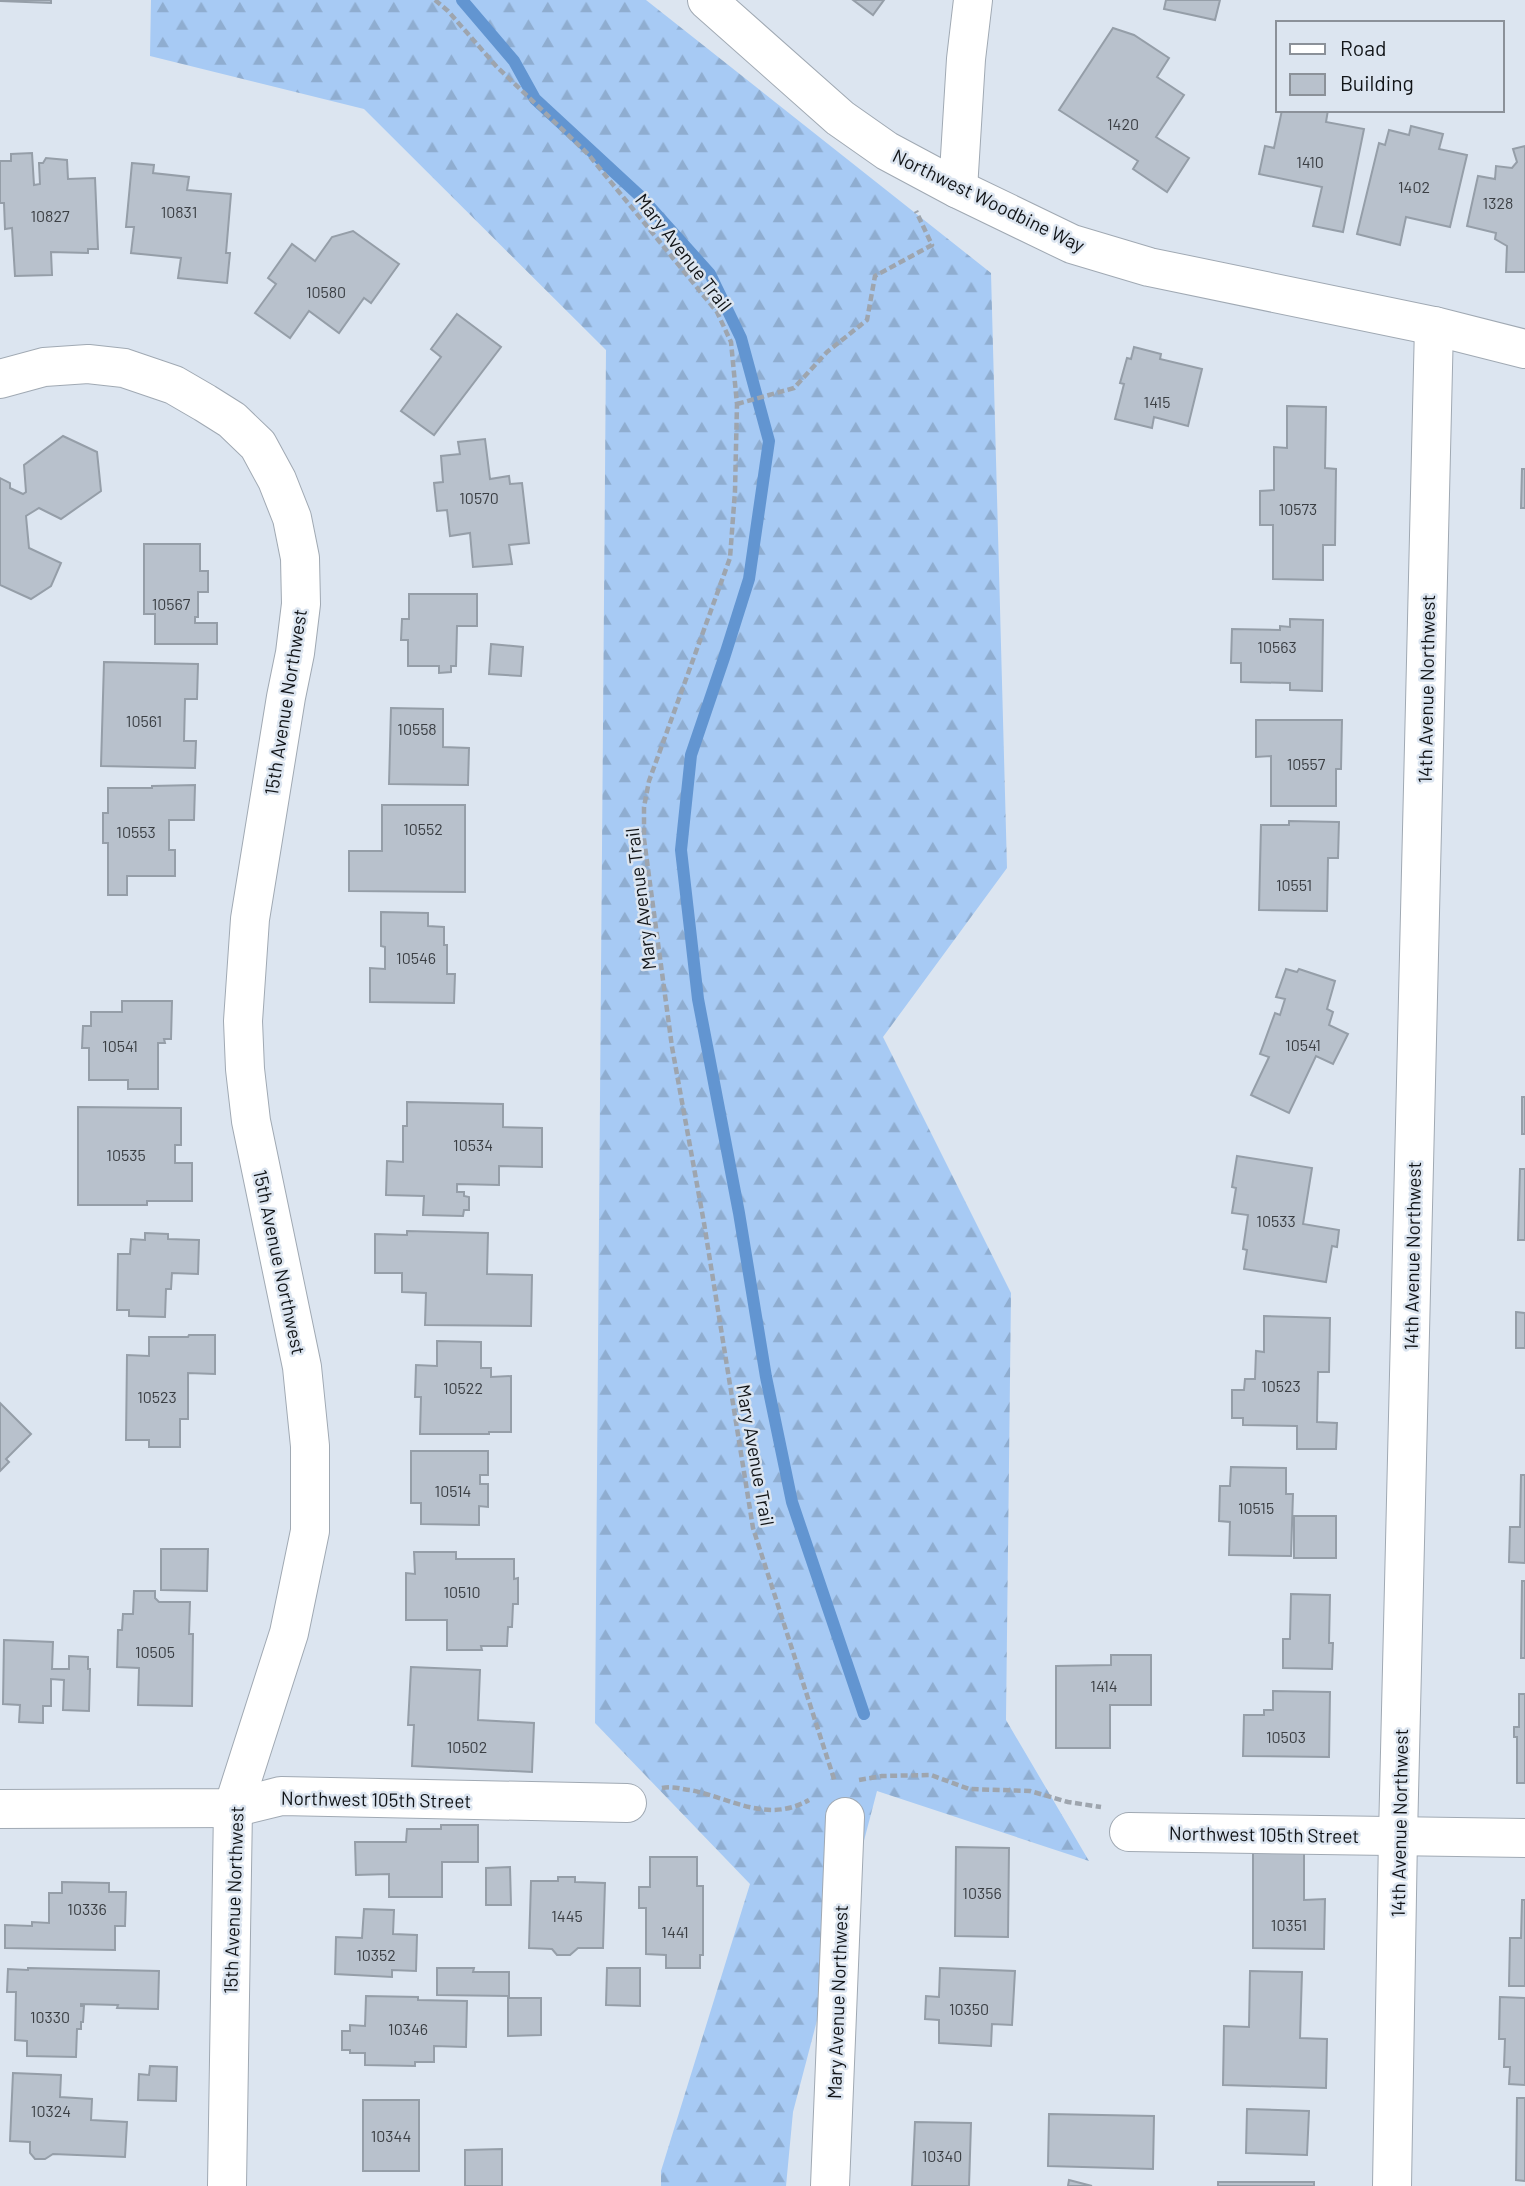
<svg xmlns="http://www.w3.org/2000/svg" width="1525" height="2186" viewBox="0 0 1525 2186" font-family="Barlow,sans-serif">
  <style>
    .forest { fill: url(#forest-firs) }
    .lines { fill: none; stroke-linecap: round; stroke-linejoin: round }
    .stream { stroke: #6295d1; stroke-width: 12 }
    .building { fill: #b8c1cc; stroke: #959ea8; stroke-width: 2 }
    .minor-casing { stroke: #a0a9b3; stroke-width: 40 }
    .path { stroke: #9ea5ae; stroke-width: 4.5; stroke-dasharray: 7 3.5; stroke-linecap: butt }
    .minor { stroke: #fff; stroke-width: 38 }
    .labels { text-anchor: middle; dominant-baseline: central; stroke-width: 5; stroke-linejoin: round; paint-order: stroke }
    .number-label { font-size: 16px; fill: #3b3f44 }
    .street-label { font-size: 19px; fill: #111417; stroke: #dce5f0 }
  </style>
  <defs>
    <pattern id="forest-firs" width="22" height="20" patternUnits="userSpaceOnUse" patternTransform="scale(1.75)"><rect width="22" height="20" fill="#a7caf4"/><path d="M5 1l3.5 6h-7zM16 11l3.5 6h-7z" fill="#8fadd0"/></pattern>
  </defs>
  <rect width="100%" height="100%" fill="#dce5f0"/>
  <!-- forest -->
  <path class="forest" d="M151,0h495l345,273 16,595 -124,169 128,256 -5,427 83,141 -212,-70 -84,321 -7,74h-125v-15l89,-287 -155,-161 11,-1373 -242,-241 -214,-53z"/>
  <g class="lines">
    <!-- stream -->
    <path class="stream" d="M462,0l52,61 21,38 106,98 69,77 31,64 28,103 -20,138 -25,79 -33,97 -10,95 17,149 41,214 27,164 26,125 72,212"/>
  </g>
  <!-- building -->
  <g class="building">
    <path d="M0,0h51v3l-51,-2z"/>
    <path d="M853,0h31l-11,15z"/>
    <path d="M1166,0h54l-5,20 -51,-11z"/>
    <path d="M1113,28l21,7 35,23 -12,19 27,18 -28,42 33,21 -22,34 -34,-23 5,-8 -79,-51z"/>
    <path d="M1282,110h46l-2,12 38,7 -21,103 -30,-6 9,-39 -63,-13 6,-28 9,2z"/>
    <path d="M1411,126l32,8 -4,15 28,6 -17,72 -44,-10 -6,28 -43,-11 22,-91 6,2 4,-15 20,5z"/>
    <path d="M1525,146v126h-19l1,-26 -12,-7 1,-6 -29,-7 11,-50 17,3 1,-13 16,2 5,-6 -4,-13z"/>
    <path d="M32,153l2,32 6,-1 -1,-21h4l3,-5 21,2 1,19 27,-1 3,71h-10v4l-37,-1 1,23 -37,1 -3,-48 -7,1 -1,-26h-4v-42h11v-7z"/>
    <path d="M132,163l22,2 -1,8 36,4 -2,13 44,4 -5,59h4l-3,30 -49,-5 3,-20 -50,-5 3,-26h-8z"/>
    <path d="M353,231l46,33 -28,39 -7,-5 -25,35 -30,-22 -19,27 -35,-25 21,-29 -8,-6 24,-34 23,17 17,-24z"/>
    <path d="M457,314l44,33 -67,88 -33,-24 40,-54 -10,-8z"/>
    <path d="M1134,347l27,7 -1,5 42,10 -14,57 -34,-9 -2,11 -37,-9 9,-35 -4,-1 7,-25 4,1z"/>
    <path d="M1287,406l39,1 -1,61 11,1 -1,76h-12v35l-50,-1v-54h-13v-34l14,-1v-43l13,1z"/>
    <path d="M63,436l34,16 4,39 -40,28 -22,-11 -13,8 3,32 32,15 -10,23 -20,13 -31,-14v-107l10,5v5l13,6 3,-2 -2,-27z"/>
    <path d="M485,439l5,40 19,-3 1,8 12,-1 7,60 -20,2 3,19 -39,3 -3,-34 -20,3 -3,-26 -10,1 -3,-28 9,-1 -2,-26 19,-2 -2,-12z"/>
    <path d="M1522,469h3v39h-4z"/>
    <path d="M144,544h56v27h8v21h-10v25h-3v6h22v21h-62v-30h-11z"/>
    <path d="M409,594h68v32h-20l-1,40h-5v6l-12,1v-7h-31v-26h-7l1,-21h7z"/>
    <path d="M1290,619l33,1 -1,71 -32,-1v-7l-49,-1v-19h-10l1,-34 48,1v-4l10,1z"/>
    <path d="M491,644l32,3 -2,29 -32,-2z"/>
    <path d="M104,662l94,2 -1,35h-12l-1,42h12l-1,27 -94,-2z"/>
    <path d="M391,708l52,1v38l26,1 -1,37 -79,-1z"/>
    <path d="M1256,720h86l-1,49h-5v37h-65v-50l-15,1z"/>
    <path d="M195,785l-1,35h-25v30h6v26h-48v19h-19v-52h-5v-30h5v-25h44v-2z"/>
    <path d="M382,805h83v87l-116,-1v-40h33z"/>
    <path d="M1289,821l50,1 -1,36h-10l-1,53 -68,-1 2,-85h28z"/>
    <path d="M381,912l47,1v13l16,1v18h3v29h8l-1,29 -84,-1v-34l15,1v-22l-4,-1z"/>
    <path d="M1286,969l11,3 2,-3 36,12 -8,28 6,3 -4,13 19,9 -15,30 -17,-8 -27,57 -38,-18 18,-38 -9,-3 15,-41 5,2 5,-16 -9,-2z"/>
    <path d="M122,1001h50l-1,38h-7l1,4h-7v46h-30v-9h-39v-32h-7l1,-22h8v-14h31z"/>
    <rect x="1522" y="1097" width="3" height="37"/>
    <path d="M407,1102l96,2v23l39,1v39l-43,-1v19l-42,-1v8h7v4l5,1v13h-5l-1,6 -40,-1 1,-19 -38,-1 1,-34 16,1v-36h4z"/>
    <path d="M78,1107l103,1v37h-6v18h17v38h-45v4h-69z"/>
    <path d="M1237,1156l75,12 -9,56 36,6 -2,17 -5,-1 -6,36 -82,-13 3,-19 -4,-1 5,-34 -16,-2 4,-25 -4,-1z"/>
    <path d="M1520,1169h5v71h-7z"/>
    <path d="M407,1231l81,2 -1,41 45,1 -1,51 -106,-1 1,-32 -24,-1v-19h-27v-39l32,1z"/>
    <path d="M145,1233l23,1v5l31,1 -1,34 -26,-1 -1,16h-5l-1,28 -36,-1v-6h-12l1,-56h12l1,-15 14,1z"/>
    <path d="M1516,1312l9,1v35h-9z"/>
    <path d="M1264,1316l66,2 -1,54h-11l-1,50 20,1 -1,26h-39v-23l-54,-1v-7h-11v-28h12l1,-11h10l1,-28 8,1z"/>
    <path d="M189,1335h26v39l-27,-1v46h-8v28h-31v-7h-23l1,-85 22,1v-19h39z"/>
    <path d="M437,1341l44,1v26h10v9l20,-1v56h-22v2h-69l1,-37h-6l1,-32 21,1z"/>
    <path d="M0,1403l31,31 -25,25 3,3 -9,9z"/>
    <path d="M411,1451h77v24h-8v9h8v23l-9,-1v19l-58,-1v-21h-10z"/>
    <path d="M1231,1467l55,1v26h7l-2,62 -62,-1 1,-33 -11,-1 1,-35h10z"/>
    <path d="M1521,1475h4v88l-16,-1 1,-35h10z"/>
    <rect x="1294" y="1516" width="42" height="42"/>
    <path d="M161,1549h47l-1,42 -46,-1z"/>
    <path d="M414,1552h42v7h58v20l4,-1v26h-5l-1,23h-4l-1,19h-26l1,4h-35v-30h-41v-47l9,1z"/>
    <path d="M1522,1581h3v77h-4z"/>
    <path d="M134,1591h21v7l4,4h31l-1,32h4l-1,72 -54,-1 1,-37 -22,-1 1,-37h4l1,-16h10z"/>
    <path d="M1291,1594l39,1 -1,48h4l-1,26 -49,-1v-29h7z"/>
    <path d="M4,1640l49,2 -1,27h17v-13l19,1v12h2l-1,42 -26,-1 1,-30 -13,-1v27h-8v17l-24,-1 1,-17 -17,-1z"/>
    <path d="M1111,1655h40v50h-41v43h-54v-82l55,-1z"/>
    <path d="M411,1667l69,3 -2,50 56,3 -2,49 -120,-6 2,-41h-6z"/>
    <path d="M1273,1691l57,1 -1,65 -86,-1 1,-41h20v-5h9z"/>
    <path d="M1519,1694h6v89h-8v-46h-3v-10h5z"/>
    <path d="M441,1825h37v37h-36v35h-53v-23l-33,1 -1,-33h51l1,-13h34z"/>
    <path d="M956,1847l53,1 -1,89 -53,-1z"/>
    <path d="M1253,1853h51v47l21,-1 -1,50 -71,-1z"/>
    <path d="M650,1857h47v29h6v69h-3v13h-34v-13l-20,-1v-46h-7v-21h11z"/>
    <path d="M510,1867l1,38h-25v-37z"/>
    <path d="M558,1877h17v5l30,1 -2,65h-25l-8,7h-13l-5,-6 -23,-1 2,-67h27z"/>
    <path d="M62,1882l47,1v9h17l-1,34h-10v24l-110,-2v-23l27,1v-4l17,1v-30h13z"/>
    <path d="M1522,1900h3v86h-16l1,-48h11z"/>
    <path d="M364,1909l30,1 -1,24 24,1 -1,36 -24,-1v7l-57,-3 1,-37 26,1z"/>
    <path d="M28,1968l131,3 -1,38 -41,-1 1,-3 -37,-1v2h3l-1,16h-2v7h-4l-1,28 -49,-1v-15l-12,-1 1,-48h-9l1,-23 20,1z"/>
    <path d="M437,1968h37l-1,4h36v24l-72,-1z"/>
    <path d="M607,1968h33v38l-34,-1z"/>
    <path d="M940,1968l75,3 -3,54 -20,-1 -1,22 -52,-3v-23l-14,-1 1,-23 13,1z"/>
    <path d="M1250,1971l52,1 -2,66 27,1 -1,49 -103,-3 1,-59 25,1z"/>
    <path d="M366,1996l52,1v3l49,1 -1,46 -32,-1v16h-19v4l-50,-1v-12h-15v-3h-8v-19h8v-6l15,1z"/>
    <path d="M1500,1997l25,1v87l-16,-1 1,-17h-6l1,-28h-6z"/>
    <path d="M508,1998h33v37l-33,1z"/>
    <path d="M150,2066l27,1 -1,34 -38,-1 1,-26 10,1z"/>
    <path d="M13,2073l48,2 -1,22 32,2 -1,21 36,2 -2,35 -72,-3 -8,5h-10l-5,-6v-11l-20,-1z"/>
    <path d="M1517,2098h8v83l-9,-1z"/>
    <rect x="363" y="2100" width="56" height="71"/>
    <path d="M1247,2109l62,2 -2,44 -61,-2z"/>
    <path d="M1049,2114l105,2 -1,53 -105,-3z"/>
    <path d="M915,2122l56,1 -2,63h-57z"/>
    <path d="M502,2149v37h-37v-36z"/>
    <path d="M1069,2180l23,6h-24z"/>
    <rect x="1218" y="2182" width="96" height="4"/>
  </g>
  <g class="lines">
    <defs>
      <g id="minor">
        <path d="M707,0l133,118 47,33 71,38 114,55 77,23 285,59 91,23"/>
        <path d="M958,189l8,-130 7,-59"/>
        <path d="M0,379l44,-12 44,-3 36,4 50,17 31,18 27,17 26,25 19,35 15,38 8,40 1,46 -6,49 -9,44 -36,222 -7,102 2,48 6,52 51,246 8,79v85l-21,102 -56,175 -6,378"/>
        <path d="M0,1809l233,-1 48,-12 346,7"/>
        <path d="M1129,1832l396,6"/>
        <path d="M830,2186l15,-369"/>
        <path d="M1392,2186l6,-350 36,-1510"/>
      </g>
    </defs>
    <!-- minor casing -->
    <use href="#minor" class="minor-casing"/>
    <!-- path -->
    <g class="path">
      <path d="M435,0l13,11 49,56 91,87 129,158 14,30 6,62 -2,87 -5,67 -81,223 -5,26v32l28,208 32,176 49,305 82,254"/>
      <path d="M737,404l57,-16 33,-36 40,-32 8,-44 57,-31 -16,-34"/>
      <path d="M859,1780l23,-4 49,-1 38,14 61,2 38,11 33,5"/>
      <path d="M662,1788c10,-2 19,1 28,2 41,8 77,34 119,10"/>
    </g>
    <!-- minor -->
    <use href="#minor" class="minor"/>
  </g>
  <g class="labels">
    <!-- number labels -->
    <g class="number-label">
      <text x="1123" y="123">1420</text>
      <text x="1310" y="161">1410</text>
      <text x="1414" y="186">1402</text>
      <text x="1498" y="202">1328</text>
      <text x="179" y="211">10831</text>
      <text x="50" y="215">10827</text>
      <text x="326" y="291">10580</text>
      <text x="1157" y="401">1415</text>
      <text x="479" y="497">10570</text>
      <text x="1298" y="508">10573</text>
      <text x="171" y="603">10567</text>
      <text x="1277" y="646">10563</text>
      <text x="144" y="720">10561</text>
      <text x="417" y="728">10558</text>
      <text x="1306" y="763">10557</text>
      <text x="423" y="828">10552</text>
      <text x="136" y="831">10553</text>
      <text x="1294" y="884">10551</text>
      <text x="416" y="957">10546</text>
      <text x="1303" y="1044">10541</text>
      <text x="120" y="1045">10541</text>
      <text x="473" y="1144">10534</text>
      <text x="126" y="1154">10535</text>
      <text x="1276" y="1220">10533</text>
      <text x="1281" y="1385">10523</text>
      <text x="463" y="1387">10522</text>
      <text x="157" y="1396">10523</text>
      <text x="453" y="1490">10514</text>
      <text x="1256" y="1507">10515</text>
      <text x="462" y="1591">10510</text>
      <text x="155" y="1651">10505</text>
      <text x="1104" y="1685">1414</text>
      <text x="1286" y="1736">10503</text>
      <text x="467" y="1746">10502</text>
      <text x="982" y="1892">10356</text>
      <text x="87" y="1908">10336</text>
      <text x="567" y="1915">1445</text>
      <text x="1289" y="1924">10351</text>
      <text x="675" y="1931">1441</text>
      <text x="376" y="1954">10352</text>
      <text x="969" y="2008">10350</text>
      <text x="50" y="2016">10330</text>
      <text x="408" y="2028">10346</text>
      <text x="51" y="2110">10324</text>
      <text x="391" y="2135">10344</text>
      <text x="942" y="2155">10340</text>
    </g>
    <!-- street labels -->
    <g class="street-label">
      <text transform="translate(989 200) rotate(26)">Northwest Woodbine Way</text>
      <text transform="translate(684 252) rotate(52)">Mary Avenue Trail</text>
      <text transform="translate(1426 689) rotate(-89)">14th Avenue Northwest</text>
      <text transform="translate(285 702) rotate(-81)">15th Avenue Northwest</text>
      <text transform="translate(640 899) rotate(-97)">Mary Avenue Trail</text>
      <text transform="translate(1412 1256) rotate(-89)">14th Avenue Northwest</text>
      <text transform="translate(280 1262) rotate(78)">15th Avenue Northwest</text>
      <text transform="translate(756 1455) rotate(80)">Mary Avenue Trail</text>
      <text transform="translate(376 1799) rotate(1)">Northwest 105th Street</text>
      <text transform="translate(1399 1823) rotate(-89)">14th Avenue Northwest</text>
      <text transform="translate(1264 1834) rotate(1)">Northwest 105th Street</text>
      <text transform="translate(233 1900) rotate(-88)">15th Avenue Northwest</text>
      <text transform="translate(837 2002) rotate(-88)">Mary Avenue Northwest</text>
    </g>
  </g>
  <!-- legend -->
  <rect x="1276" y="21" width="228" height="91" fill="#dce5f0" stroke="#8b9199" stroke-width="2"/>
  <rect x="1290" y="44" width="35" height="10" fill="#ffffff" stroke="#8b9199" stroke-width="2"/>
  <text x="1340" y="56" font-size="21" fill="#111417">Road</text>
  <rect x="1290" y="74" width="35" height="21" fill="#b8c1cc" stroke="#8b9199" stroke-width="2"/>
  <text x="1340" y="91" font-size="21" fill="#111417">Building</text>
</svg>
